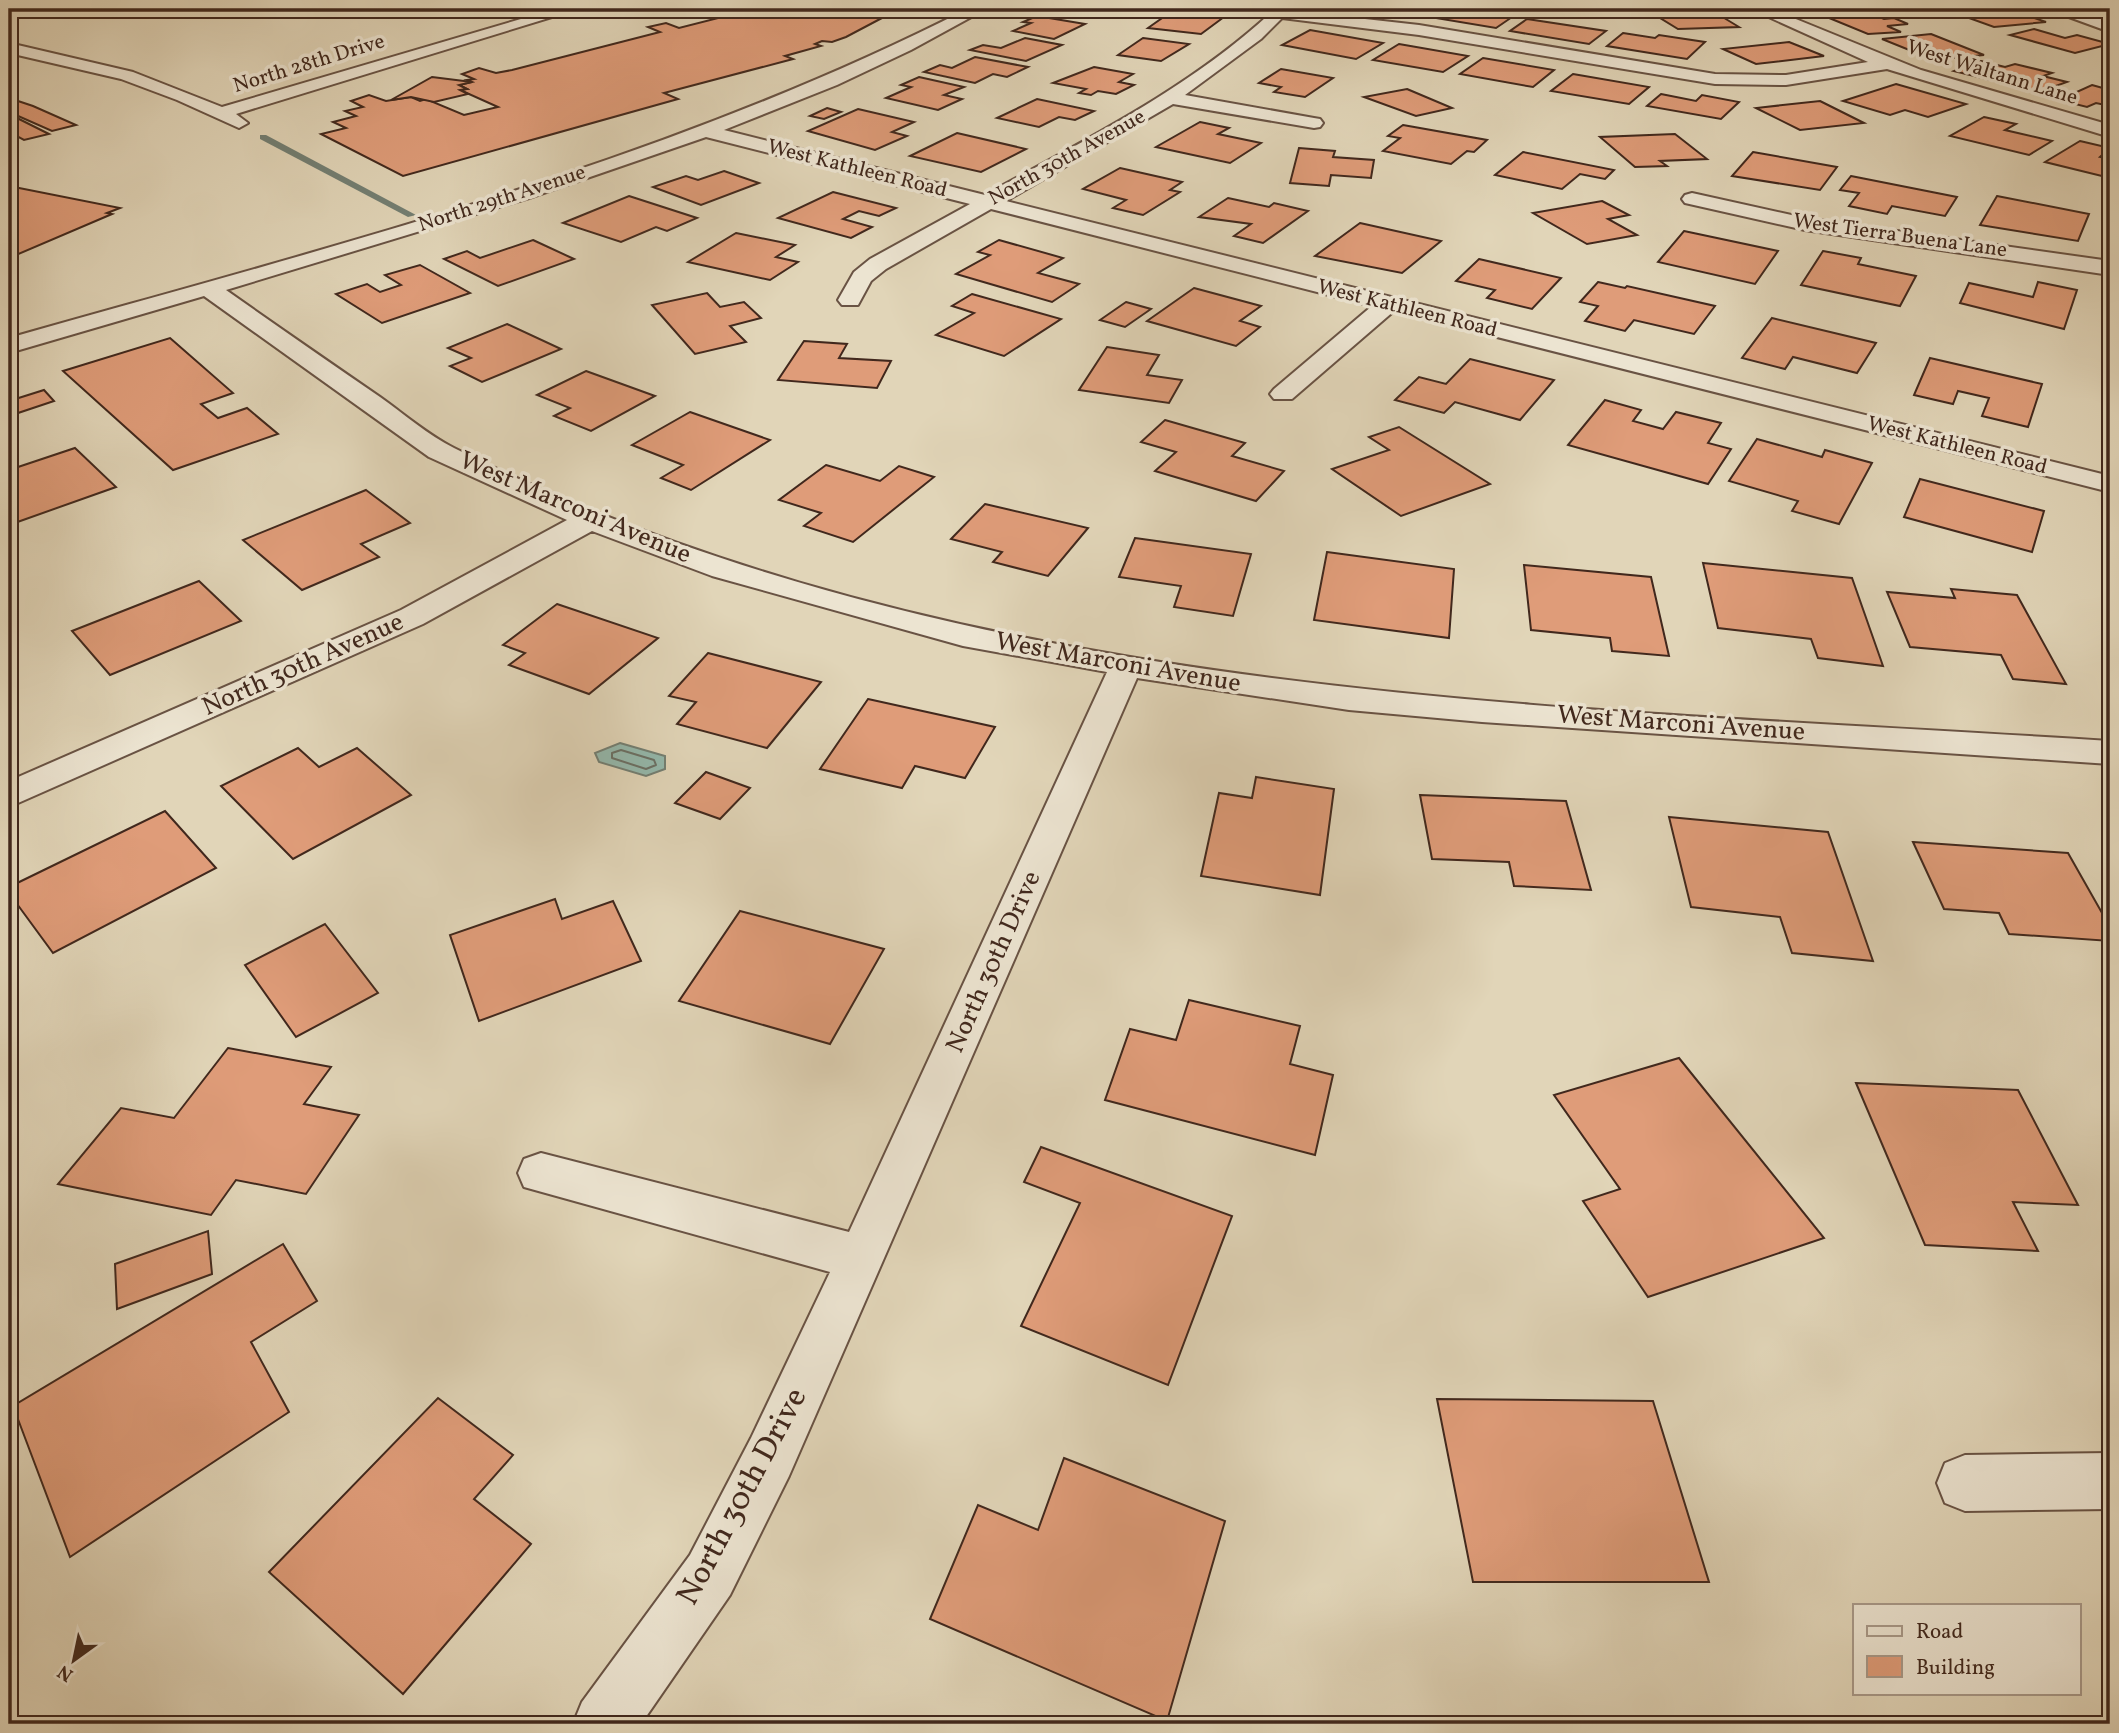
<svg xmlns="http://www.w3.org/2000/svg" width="2119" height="1733" viewBox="0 0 2119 1733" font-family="Vollkorn,serif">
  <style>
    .water { fill: #94b9ad; stroke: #737f73; stroke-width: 2 }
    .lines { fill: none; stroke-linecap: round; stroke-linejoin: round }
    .shore { stroke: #6a7065; stroke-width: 2 }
    .stream { fill: #737f73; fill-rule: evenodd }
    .building { fill: #df9c79; stroke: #41281d; stroke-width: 2 }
    .minor-casing { stroke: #695344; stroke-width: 4 }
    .minor { fill: #ece4d1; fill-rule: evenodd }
    .labels { text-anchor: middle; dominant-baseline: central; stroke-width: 7; stroke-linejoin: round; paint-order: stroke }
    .far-street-label { font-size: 21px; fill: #41281d; stroke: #ece4d1 }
    .street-label { font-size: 26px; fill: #41281d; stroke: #ece4d1 }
    .near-street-label { font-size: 32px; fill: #41281d; stroke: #ece4d1 }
  </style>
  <rect width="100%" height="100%" fill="#e1d5b8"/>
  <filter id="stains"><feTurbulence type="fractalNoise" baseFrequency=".00286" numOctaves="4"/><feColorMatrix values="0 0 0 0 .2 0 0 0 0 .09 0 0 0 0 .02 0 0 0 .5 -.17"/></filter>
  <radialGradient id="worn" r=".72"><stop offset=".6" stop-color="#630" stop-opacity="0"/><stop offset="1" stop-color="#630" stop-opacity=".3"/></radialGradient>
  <!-- water -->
  <path class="water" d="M620,743l45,13v13l-19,7 -47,-14 -4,-9z"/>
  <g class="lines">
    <!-- shore -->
    <path class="shore" d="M621,750l33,10 2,5 -10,4 -34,-11v-5z"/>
    <!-- stream -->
    <path class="stream" d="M260,135h6l150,80 -8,2 -148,-78z"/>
  </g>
  <!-- building -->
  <g class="building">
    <path d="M732,9h167l-53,28 -14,5 -10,-1 -7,3 6,2 -36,10 8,3 -129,34 14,6 -275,77 -82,-42 25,-6 -13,-6 23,-6 -11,-5 18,-4 -12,-6 18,-6 17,6 25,-4 9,4 6,-2 38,16 34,-8 -38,-17 7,-1 -8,-4 13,-3 -5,-2 7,-1 -12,-5 17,-6 17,5 16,-3 148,-38 -12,-5 18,-4 13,5 63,-16z"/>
    <path d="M1175,9h8l45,5 -27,20 -53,-6z"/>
    <path d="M1437,9h52l29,4 -22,15 -72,-12z"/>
    <path d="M1861,9l23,10 10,-1 14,6 -21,2 14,6 -33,2 -51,-21z"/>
    <path d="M1944,9h64l38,13 -52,5z"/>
    <path d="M1711,10l28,17 -61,2 -26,-16z"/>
    <path d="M1037,16l48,8 -31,15 -41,-8 18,-8 -8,-1z"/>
    <path d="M1527,19l79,12 -17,13 -79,-13z"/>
    <path d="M2034,29l31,9 12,-3 33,9 -35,9 -65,-18z"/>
    <path d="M1310,30l73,13 -27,16 -74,-14z"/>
    <path d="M1623,33l32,5 4,-3 46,7 -18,17 -80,-13z"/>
    <path d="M1931,34l53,21 -50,5 -52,-21z"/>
    <path d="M1025,38l37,7 -36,16 -56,-11 13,-5 18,3z"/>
    <path d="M1143,38l46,6 -28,17 -43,-6z"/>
    <path d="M1789,42l35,14 -68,8 -33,-15z"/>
    <path d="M1399,44l69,12 -25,16 -70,-12z"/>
    <path d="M975,57l53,10 -21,10 -14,-3 -18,9 -51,-11 16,-7 12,3z"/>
    <path d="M1483,58l71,12 -21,17 -73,-13z"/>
    <path d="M1981,61l24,6 10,-3 37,9 -9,3 24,6 -28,10 -85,-21z"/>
    <path d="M1094,67l39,7 -14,8 15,3 -18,9 -18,-3 -7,4 -12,-2 7,-4 -33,-6z"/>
    <path d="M1281,69l52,9 -28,19 -31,-5 7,-5 -22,-4z"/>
    <path d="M1573,74l76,13 -20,17 -78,-13z"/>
    <path d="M432,77l40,5 -13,3 8,4 -7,1 8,4 -34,8 -23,-5 -20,3z"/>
    <path d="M919,77l45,10 -20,8 18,4 -24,11 -52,-12 25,-11 -10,-2z"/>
    <path d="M1896,84l70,20 -38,13 -23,-7 -15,5 -47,-14z"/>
    <path d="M2092,85l18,5v16l-14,-3 -9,4 -28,-7z"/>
    <path d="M1407,89l45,19 -36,8 -52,-19z"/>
    <path d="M1661,94l35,7 6,-6 37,7 -18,17 -74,-13z"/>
    <path d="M9,98l24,8 43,19 -24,6 -43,-19z"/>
    <path d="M1037,99l57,12 -19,9 -16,-3 -20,10 -42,-9z"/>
    <path d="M1820,101l44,22 -64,7 -44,-22z"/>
    <path d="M827,108l14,4 -17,7 -14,-3z"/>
    <path d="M858,109l56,13 -22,10 15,4 -32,14 -67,-19z"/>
    <path d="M9,114l40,20 -25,6 -15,-8z"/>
    <path d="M1984,117l32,7 -11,6 47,11 -23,14 -79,-19z"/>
    <path d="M1200,122l29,6 -11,6 43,9 -31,20 -74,-16z"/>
    <path d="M1403,125l84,15 -13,12 -7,-1 -16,13 -68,-13 17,-13 -12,-2z"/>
    <path d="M957,133l69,16 -45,23 -71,-16z"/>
    <path d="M1675,134l32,25 -47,2 7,5 -32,1 -35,-30z"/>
    <path d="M2080,141l30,7 -10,9 10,2v19l-65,-16z"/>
    <path d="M1299,148l36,3 -2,6 41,3 -3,18 -40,-3 -2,11 -39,-3z"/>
    <path d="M1523,152l91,18 -9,9 -25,-5 -18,15 -67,-14z"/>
    <path d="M1753,152l84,15 -17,23 -88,-14z"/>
    <path d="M1120,168l62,14 -12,8 10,2 -37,23 -30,-7 13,-8 -43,-11z"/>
    <path d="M724,171l35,12 -58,22 -48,-18 33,-11 12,4z"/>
    <path d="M1851,176l106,21 -12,19 -53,-10 -5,8 -38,-8 10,-13 -19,-3z"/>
    <path d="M9,186l111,22 -13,5 5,1 -103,44z"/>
    <path d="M833,192l63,16 -17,8 -20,-5 -16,8 29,8 -21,11 -73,-20z"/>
    <path d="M629,196l68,22 -30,13 -11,-4 -35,15 -58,-19z"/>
    <path d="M1997,196l92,18 -11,27 -98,-16z"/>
    <path d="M1228,198l41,9 5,-4 34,8 -45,32 -29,-7 17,-12 -52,-7z"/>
    <path d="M1602,201l27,14 -21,4 29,16 -50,9 -54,-31z"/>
    <path d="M1360,223l81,18 -39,32 -87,-17z"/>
    <path d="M1684,231l94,20 -23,33 -97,-22z"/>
    <path d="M736,233l59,12 -19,12 22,5 -28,18 -82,-18z"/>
    <path d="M533,240l41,19 -76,27 -54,-27 23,-8 13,7z"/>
    <path d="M999,240l64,18 -25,15 41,11 -27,18 -96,-28 34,-19 -12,-3z"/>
    <path d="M1823,251l38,7 -3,6 58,12 -16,30 -99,-21z"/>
    <path d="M1479,259l82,19 -29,31 -45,-11 8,-8 -39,-9z"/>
    <path d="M420,265l50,28 -88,30 -46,-29 31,-10 13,8 21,-7 -16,-10z"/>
    <path d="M1598,282l27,6 2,-2 88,20 -21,28 -60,-14 -9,11 -40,-10 13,-15 -18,-4z"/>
    <path d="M2038,282l39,8 -13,39 -104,-26 9,-20 64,14z"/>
    <path d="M1194,288l67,18 -21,15 20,6 -24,19 -89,-25z"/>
    <path d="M707,293l13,14 24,-5 17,16 -31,8 16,16 -51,12 -43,-49z"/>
    <path d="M972,294l89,25 -57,37 -68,-21 38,-22 -22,-7z"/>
    <path d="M1126,302l25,7 -26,18 -25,-7z"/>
    <path d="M1772,318l104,25 -19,30 -64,-16 -8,12 -43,-11z"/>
    <path d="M507,324l54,25 -79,33 -32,-16 21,-8 -23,-10z"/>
    <path d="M170,338l63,55 -32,11 17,14 29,-10 31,26 -105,36 -110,-99z"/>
    <path d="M804,341l43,3 -8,14 52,3 -14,27 -99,-8z"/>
    <path d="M1107,347l52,8 -12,20 35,5 -13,23 -90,-13z"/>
    <path d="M1930,358l112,26 -14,43 -46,-11 7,-18 -31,-7 -5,13 -39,-9z"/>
    <path d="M1470,359l84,21 -34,40 -65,-18 -11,11 -49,-13 24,-23 27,7z"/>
    <path d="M586,371l69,25 -64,35 -37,-15 16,-8 -33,-13z"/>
    <path d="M44,390l10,11 -45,15v-15z"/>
    <path d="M1605,400l36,10 -8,11 30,8 13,-17 45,11 -13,20 23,6 -23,35 -140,-39z"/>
    <path d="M690,412l80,28 -79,50 -30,-12 22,-13 -51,-20z"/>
    <path d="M1165,420l80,23 -13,13 52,15 -28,30 -101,-30 21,-19 -35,-10z"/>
    <path d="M1399,427l91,57 -89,32 -69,-47 57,-19 -20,-13z"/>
    <path d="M1757,439l65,18 3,-7 47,13 -33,61 -47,-13 6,-10 -69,-20z"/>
    <path d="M75,448l41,39 -107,38v-55z"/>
    <path d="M826,465l54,16 19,-15 35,11 -81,65 -49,-16 17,-13 -42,-13z"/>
    <path d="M1920,479l124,32 -12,41 -128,-35z"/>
    <path d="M366,490l44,33 -49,21 18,13 -77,33 -59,-50z"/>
    <path d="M985,504l103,24 -40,48 -55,-14 9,-10 -51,-13z"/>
    <path d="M1135,538l116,16 -18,62 -59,-9 7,-21 -62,-9z"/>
    <path d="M1327,552l127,17 -5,69 -135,-18z"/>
    <path d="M1703,563l149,15 31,88 -65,-8 -7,-19 -93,-11z"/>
    <path d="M1524,565l127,12 18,79 -57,-5 -2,-13 -79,-8z"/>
    <path d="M199,581l42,40 -131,54 -38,-44z"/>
    <path d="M1951,589l66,6 49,89 -53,-5 -12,-24 -91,-8 -23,-55 68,6z"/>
    <path d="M557,604l101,34 -69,56 -80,-29 16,-12 -22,-8z"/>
    <path d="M708,653l113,29 -54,66 -90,-24 19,-22 -27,-6z"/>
    <path d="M868,699l127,28 -30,51 -50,-12 -13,22 -82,-19z"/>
    <path d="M298,748l21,19 38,-19 54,47 -118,64 -72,-73z"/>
    <path d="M706,772l44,16 -30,31 -45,-16z"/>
    <path d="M1256,777l78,12 -14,106 -119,-19 18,-83 33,5z"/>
    <path d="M1420,795l146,6 25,89 -77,-4 -5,-24 -77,-3z"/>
    <path d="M165,811l51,57 -163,85 -44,-60v-6z"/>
    <path d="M1669,817l159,15 45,129 -81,-8 -12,-36 -89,-10z"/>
    <path d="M1913,842l155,11 42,74v14l-101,-7 -10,-21 -55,-4z"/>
    <path d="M555,899l7,20 51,-18 28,60 -162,60 -29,-86z"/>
    <path d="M740,911l144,38 -54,95 -151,-43z"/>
    <path d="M325,924l53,69 -82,44 -51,-72z"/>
    <path d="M1189,1000l111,26 -10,38 43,11 -18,80 -210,-55 25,-71 46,11z"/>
    <path d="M228,1048l103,19 -27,37 55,11 -53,79 -70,-14 -25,35 -153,-31 63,-76 53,10z"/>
    <path d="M1679,1058l145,180 -176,59 -65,-96 37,-12 -66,-94z"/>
    <path d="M1856,1083l162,7 60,115 -65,-3 25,49 -113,-6z"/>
    <path d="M1041,1147l191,69 -64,169 -147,-59 59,-123 -56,-21z"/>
    <path d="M208,1231l4,43 -95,35 -2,-45z"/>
    <path d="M283,1244l34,57 -66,41 38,70 -219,145 -57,-151z"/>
    <path d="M438,1398l75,57 -39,44 57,45 -128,150 -134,-122z"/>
    <path d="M1437,1399l216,2 56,181h-236z"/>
    <path d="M1064,1458l161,63 -58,200 -237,-102 48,-114 60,25z"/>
  </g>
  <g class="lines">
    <defs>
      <g id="minor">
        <path d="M555,9h23l-342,105 12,9 -9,5 -62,-28 -56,-21 -112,-26v-10l124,29 89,35z"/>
        <path d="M967,9h19l-75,41 -74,35 -113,45 261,65c100,-55 206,-107 290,-186l144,16 296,49 71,1 82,-13 -117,-53h20l150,61 189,55v12l-223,-68 -101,16 -71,-1 -296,-49 -137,-17 -21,21 -76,56 129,23 6,1 3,4 -3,4 -6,1 -141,-24 -167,97 1104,275v16l-716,-181 -102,88h-18l-4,-5 4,-5 98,-83 -381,-97 -105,60 -15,12 -13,24h-16l-4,-5 16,-28 16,-13 100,-55 -264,-67 -177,61 -303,92c51,36 103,72 154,107 24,17 48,38 74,51 511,256 1098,257 1656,293v23l-628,-42 -133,-12 -212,-32 -348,798 -59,119 -89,129h-68l9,-22 108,-147 61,-117 79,-166 -306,-85 -6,-14 6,-14 17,-6 308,79 258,-560 -144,-26 -251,-70 -120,-45 -169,93 -414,183v-26l392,-171 166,-90 -138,-63 -225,-161 -195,57v-15c324,-92 656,-175 958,-329z"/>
        <path d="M2047,9h22l41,13v10z"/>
        <path d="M1692,193l113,25 305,43v14l-305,-45 -120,-27 -3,-4 3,-4z"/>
        <path d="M2110,1453v56l-145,2 -20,-8 -8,-20 8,-20 20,-8z"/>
      </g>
    </defs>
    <!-- minor casing -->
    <use href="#minor" class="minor-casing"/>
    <!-- minor -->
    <use href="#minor" class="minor"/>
  </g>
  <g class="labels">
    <!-- far-street labels -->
    <g class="far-street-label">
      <text transform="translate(309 64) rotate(-17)">North 28th Drive</text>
      <text transform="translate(1992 73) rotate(17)">West Waltann Lane</text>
      <text transform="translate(1067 158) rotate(-29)">North 30th Avenue</text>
      <text transform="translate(857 169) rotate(14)">West Kathleen Road</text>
      <text transform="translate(502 199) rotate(-18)">North 29th Avenue</text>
      <text transform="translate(1900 236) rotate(8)">West Tierra Buena Lane</text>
      <text transform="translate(1407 309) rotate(14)">West Kathleen Road</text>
      <text transform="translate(1957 446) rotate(14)">West Kathleen Road</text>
    </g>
    <!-- street labels -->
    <g class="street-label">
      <text transform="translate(575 508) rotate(23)">West Marconi Avenue</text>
      <text transform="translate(1118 663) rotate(10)">West Marconi Avenue</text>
      <text transform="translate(303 665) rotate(-24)">North 30th Avenue</text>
      <text transform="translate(1681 724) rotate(4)">West Marconi Avenue</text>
      <text transform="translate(994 962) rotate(-66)">North 30th Drive</text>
    </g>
    <!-- near-street labels -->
    <g class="near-street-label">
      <text transform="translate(743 1497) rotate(-62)">North 30th Drive</text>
    </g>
  </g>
  <!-- margin -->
  <rect width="2119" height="1733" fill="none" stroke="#e1d5b8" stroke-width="35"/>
  <rect x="10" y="10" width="2098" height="1712" fill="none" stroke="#41281d" stroke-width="3.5"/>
  <rect x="18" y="18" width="2084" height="1698" fill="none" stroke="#41281d" stroke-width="2"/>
  <!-- legend -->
  <rect x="1853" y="1604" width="228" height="91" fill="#ece4d1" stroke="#a89989" stroke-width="2"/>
  <rect x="1867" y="1626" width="35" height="10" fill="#ece4d1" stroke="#a89989" stroke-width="2"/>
  <text x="1916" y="1638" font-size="21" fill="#41281d">Road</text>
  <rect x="1867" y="1656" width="35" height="21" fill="#df9c79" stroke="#a89989" stroke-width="2"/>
  <text x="1916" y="1674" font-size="21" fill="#41281d">Building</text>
  <!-- north arrow -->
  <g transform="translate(74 1660) rotate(213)" stroke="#ece4d1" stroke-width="5" paint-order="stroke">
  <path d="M0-5L12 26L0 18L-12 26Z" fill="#41281d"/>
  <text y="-10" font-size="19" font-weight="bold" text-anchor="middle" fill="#41281d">N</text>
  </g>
  <rect width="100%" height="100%" filter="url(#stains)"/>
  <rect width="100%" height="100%" fill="url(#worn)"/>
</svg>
